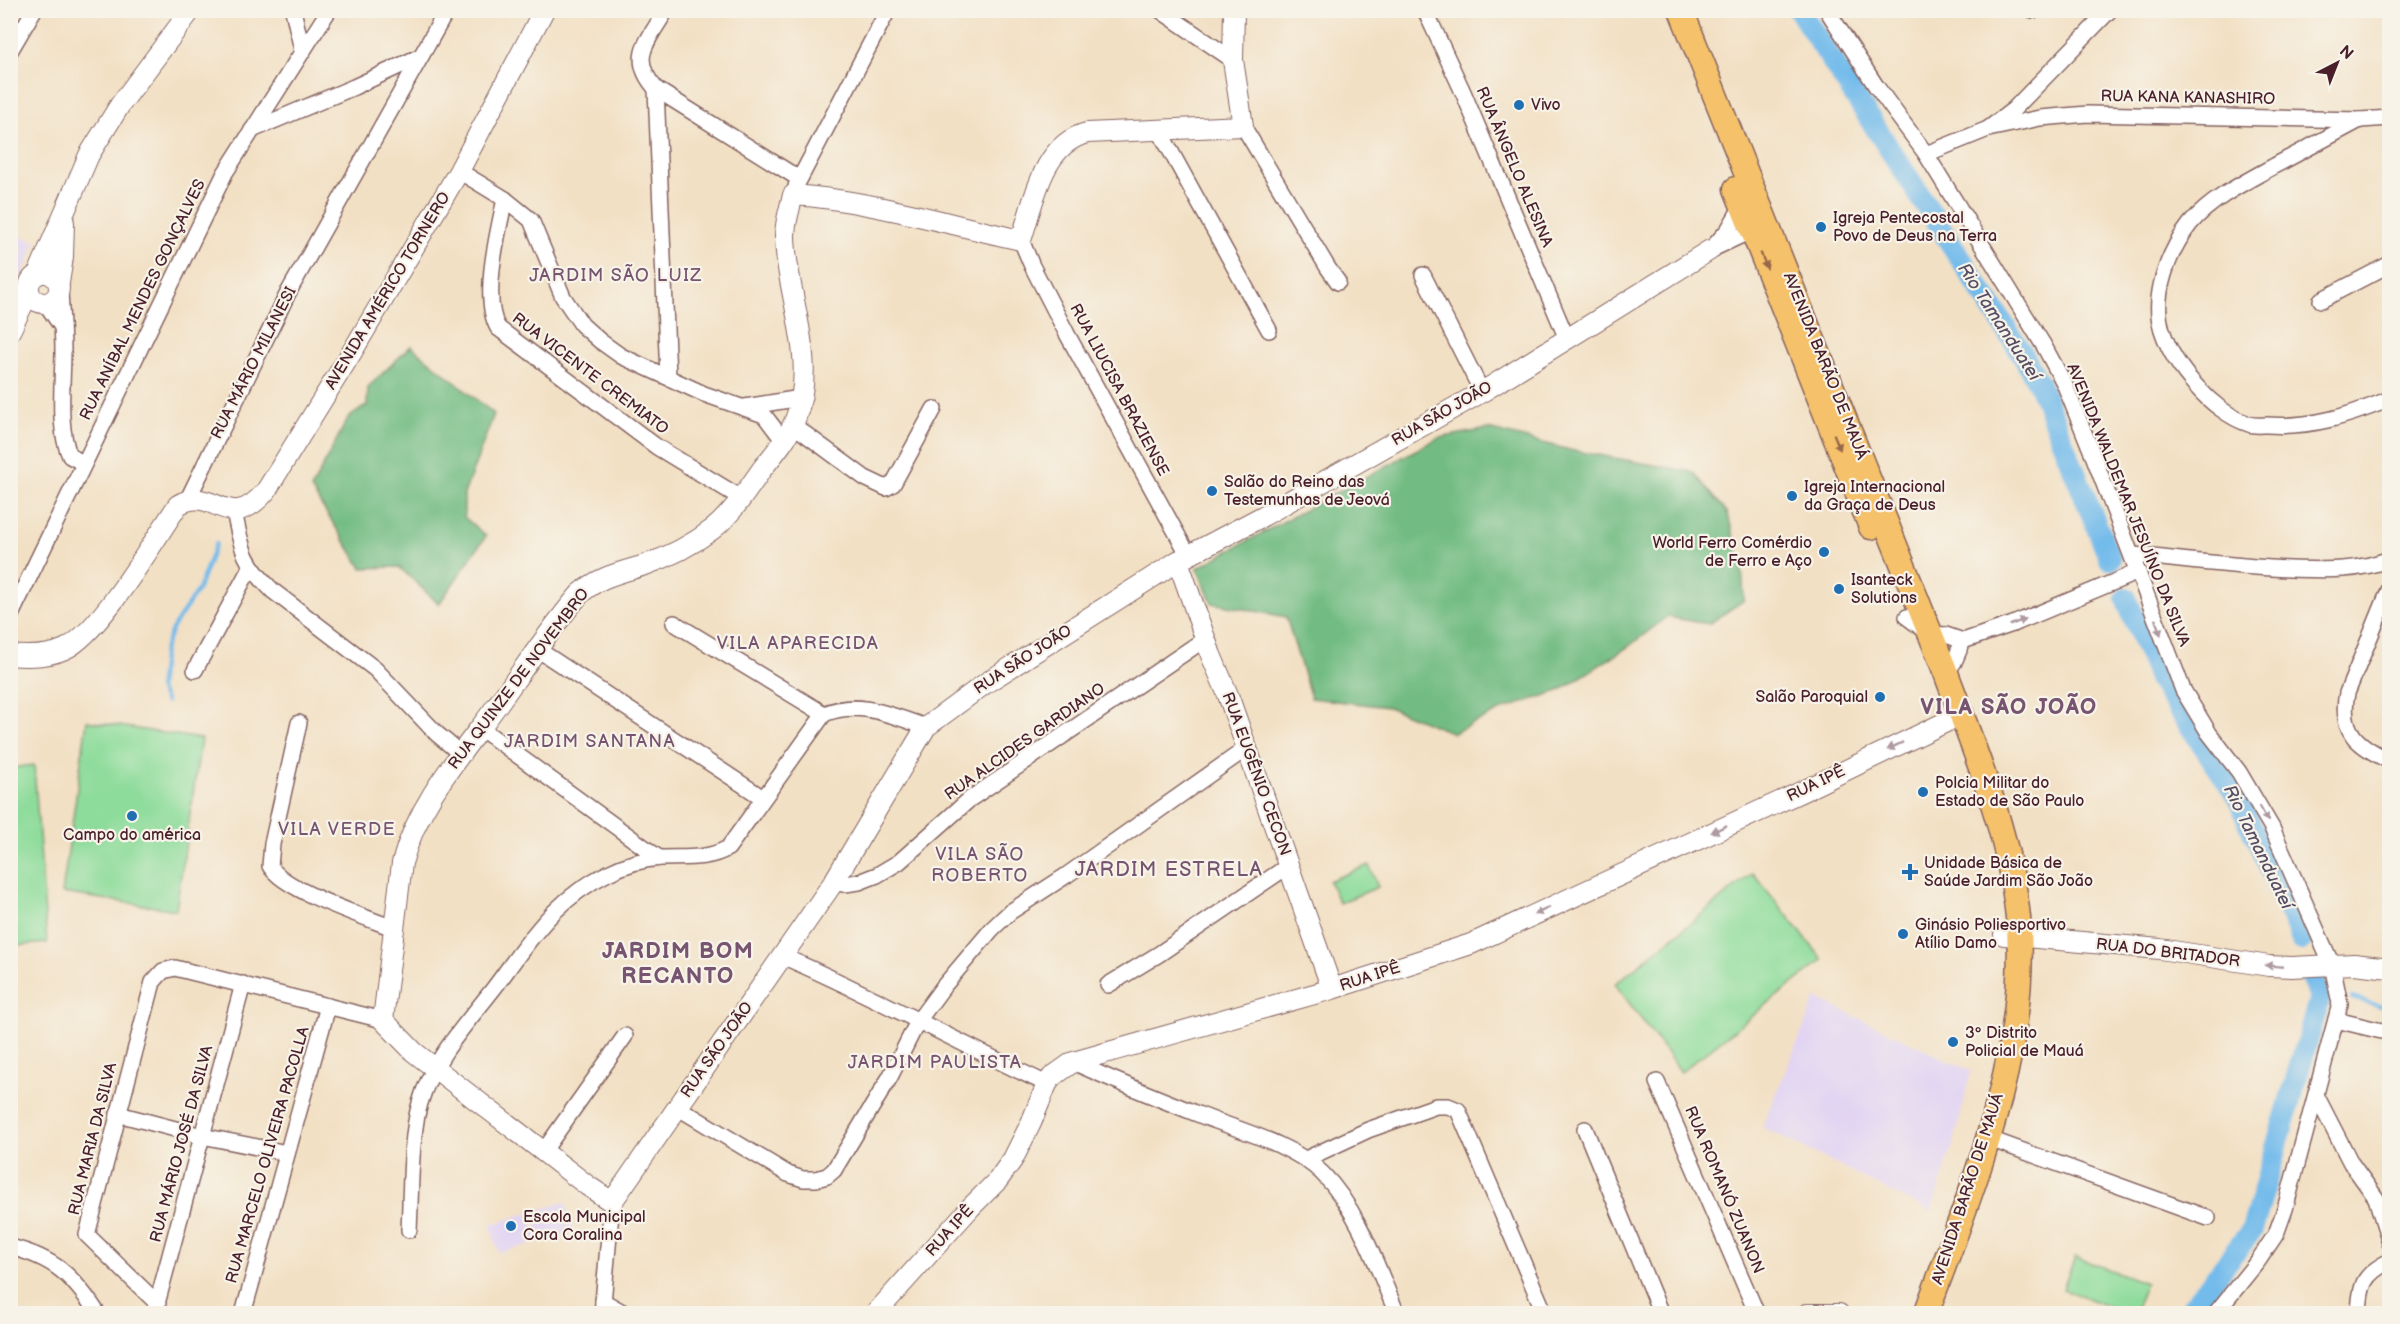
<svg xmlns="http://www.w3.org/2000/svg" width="2400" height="1324" viewBox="0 0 2400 1324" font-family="'Balsamiq Sans',sans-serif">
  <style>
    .built { fill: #e2d4f3 }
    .green { fill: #8edc9b; stroke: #6c7e63; stroke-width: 1.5 }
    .forest { fill: #72bc83; stroke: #5e6e57; stroke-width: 1.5 }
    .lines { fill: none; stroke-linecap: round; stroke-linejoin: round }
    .stream { stroke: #73bbeb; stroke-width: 4 }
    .river { stroke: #73bbeb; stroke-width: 22 }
    .minor-casing { stroke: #856361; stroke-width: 18 }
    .tertiary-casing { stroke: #856361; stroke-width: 22 }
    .primary-casing { stroke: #856361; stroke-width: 27 }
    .minor { stroke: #fff; stroke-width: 15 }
    .tertiary { stroke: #fff; stroke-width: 20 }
    .primary { stroke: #f5c16b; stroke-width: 24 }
    .oneway { fill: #976848 }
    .oneway2 { fill: #ae9aa0 }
    .poi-dot { fill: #1f6fb2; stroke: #f7f3e8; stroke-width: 2 }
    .labels { text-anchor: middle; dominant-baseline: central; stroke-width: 4.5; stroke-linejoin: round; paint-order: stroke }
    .street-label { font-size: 16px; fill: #4a1f2b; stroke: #f7f3e8 }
    .poi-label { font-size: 16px; fill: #4a1f2b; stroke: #f7f3e8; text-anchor: start }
    .neighbourhood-label { font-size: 18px; letter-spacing: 1.5px; fill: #775470; stroke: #f7f3e8 }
    .water-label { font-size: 18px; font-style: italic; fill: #564e65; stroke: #f7f3e8 }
    .quarter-label { font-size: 20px; letter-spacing: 1.5px; fill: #775470; stroke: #f7f3e8 }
    .district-label { font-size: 22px; font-weight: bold; letter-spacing: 1.5px; fill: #775470; stroke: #f7f3e8 }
  </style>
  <rect width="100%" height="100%" fill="#f7f3e8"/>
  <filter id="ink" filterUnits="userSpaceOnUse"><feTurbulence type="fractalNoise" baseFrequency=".0167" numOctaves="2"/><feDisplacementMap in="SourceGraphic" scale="12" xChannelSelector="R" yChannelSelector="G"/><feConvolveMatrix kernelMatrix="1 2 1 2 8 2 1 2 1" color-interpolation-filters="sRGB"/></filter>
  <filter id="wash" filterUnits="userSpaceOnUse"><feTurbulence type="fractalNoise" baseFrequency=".008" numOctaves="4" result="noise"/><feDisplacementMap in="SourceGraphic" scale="24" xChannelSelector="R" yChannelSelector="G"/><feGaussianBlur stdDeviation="1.35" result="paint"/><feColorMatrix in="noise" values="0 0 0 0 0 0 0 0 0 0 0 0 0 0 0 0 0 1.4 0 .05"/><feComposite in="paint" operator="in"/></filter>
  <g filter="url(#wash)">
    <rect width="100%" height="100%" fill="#f2e0c4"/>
    <!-- built -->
    <g class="built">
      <path d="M11,232l25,10 -25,60v-71z"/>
      <path d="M1816,998l155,73 -17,71 -23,70 -169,-85z"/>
      <path d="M565,1202l9,29 -75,22 -9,-28 37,-12 6,14 5,-3 -3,-13z"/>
    </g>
    <!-- green -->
    <g class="green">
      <path d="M87,721l114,18 -25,171 -114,-17z"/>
      <path d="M34,765l13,178 -36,3v-178z"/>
      <path d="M1369,865l9,22 -39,16 -10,-22z"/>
      <path d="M1753,873l70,87 -142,112 -66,-88z"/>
      <path d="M2075,1257l71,26 -12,30h-8l-63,-24z"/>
    </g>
    <!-- forest -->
    <g class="forest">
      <path d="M411,346l83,68 -30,80v23l22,19 -47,68 -40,-37 -37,1 -51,-79 37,-71 19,-13 1,-18z"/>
      <path d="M1488,429l82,21 123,22 34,40 15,55 2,33 -35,24 -42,-7 -39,30 -69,44 -55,18 -51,24 -65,-26 -77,-9 -25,-81 -74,-14 -15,-35 241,-130z"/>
    </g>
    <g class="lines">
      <!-- stream -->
      <g class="stream">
        <path d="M166,702l-7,-14 5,-38 8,-21 27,-41 17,-45"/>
        <path d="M2352,998l38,11"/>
      </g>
      <!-- river -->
      <g class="river">
        <path d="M1799,10l221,340 19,34 71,175"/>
        <path d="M2126,598l33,82 79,117 64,143"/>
        <path d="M2187,1314l65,-84 68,-233 -8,-18"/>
      </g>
    </g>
  </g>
  <g filter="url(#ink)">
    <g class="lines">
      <defs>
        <g id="minor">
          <path d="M293,10l9,40"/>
          <path d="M666,10c-18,32 -38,47 -10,79l142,89"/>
          <path d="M1160,10l73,50"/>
          <path d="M1425,10l38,82 104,247"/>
          <path d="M1827,10l49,76 50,68 118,192 20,37 27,67 92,240 26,43 30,39 33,56 60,137 8,39 -55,205 -9,25 -18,27 -43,53"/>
          <path d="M2032,10h3"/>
          <path d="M10,51l24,-41"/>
          <path d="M656,89l12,288"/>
          <path d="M2360,120c-28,15 -56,30 -84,45 -29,16 -64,33 -86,59 -21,27 -39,72 -28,106 7,22 20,41 35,57 13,15 33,31 52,37 5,2 12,1 18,1 45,3 81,-9 123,-26"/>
          <path d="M1243,126l85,142 10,14"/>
          <path d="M1988,129l52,-11 48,-4 272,6 30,-2"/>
          <path d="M252,130l102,-43 67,-31"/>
          <path d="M1159,130l110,200"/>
          <path d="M1926,154l62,-25 25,-19 97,-100"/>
          <path d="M459,171l46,28 26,21 32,77 19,28 18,16 21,15 83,38 60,21 19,25"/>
          <path d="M796,186l92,-176"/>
          <path d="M505,199c-7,33 -24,100 -7,129l159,119 84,51"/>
          <path d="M1021,240l11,26 35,68 122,222"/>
          <path d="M1715,245l13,-15 14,-24"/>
          <path d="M1710,250l49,-23"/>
          <path d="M1423,275l59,117"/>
          <path d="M60,291c1,20 3,41 3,61 0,30 -6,77 7,104l13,7"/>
          <path d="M2321,300l69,-36"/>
          <path d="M46,304l16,23"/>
          <path d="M745,407l56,-9"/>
          <path d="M793,425l72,53 21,10 7,-4 41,-75"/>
          <path d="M188,499l100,-206 159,-283"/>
          <path d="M234,511c8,39 9,51 39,80l102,78 62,65 24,20"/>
          <path d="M2132,555c52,5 104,12 157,14 35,1 67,3 101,-10"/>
          <path d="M2390,588l-43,105c-8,39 11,53 43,68"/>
          <path d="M10,617l215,-444 104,-163"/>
          <path d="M1907,617l23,17 16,1 17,6 50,-17 125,-52"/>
          <path d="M674,623l150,91"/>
          <path d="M537,649l226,149"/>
          <path d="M195,670l55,-102"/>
          <path d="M1946,673l8,-11 9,-21"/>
          <path d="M299,723l-27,121 -2,22c13,24 95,51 123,62"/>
          <path d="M480,728l179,130"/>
          <path d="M833,883l12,1 14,-2 18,-7 22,-13 71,-63 235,-160"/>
          <path d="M782,956c91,39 176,87 265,128"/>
          <path d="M1108,985l51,-31 129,-88"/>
          <path d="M2336,1020l54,13"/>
          <path d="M1073,1062c42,19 84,36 127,53 38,15 93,29 122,58 37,37 55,94 75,141"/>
          <path d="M1657,1082l100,232"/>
          <path d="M2316,1095l35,68 25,35 14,45"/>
          <path d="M677,1107l111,67 15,5h13l11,-3 7,-6 56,-93 28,-56 25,-34 49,-58 18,-17 57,-37 180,-127"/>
          <path d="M118,1114l84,22 85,17"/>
          <path d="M1585,1129l76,185"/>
          <path d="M1987,1138l221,80"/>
          <path d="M543,1152l82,-116"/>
          <path d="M1306,1159l62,-29 68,-24h12l10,4 87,204"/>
          <path d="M409,1230c2,-36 1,-93 11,-127 12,-43 47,-80 74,-115 19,-25 37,-53 59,-75 16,-16 35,-30 55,-40 16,-8 36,-14 53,-15 23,-1 47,2 67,-10l96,-134c34,-15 69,2 102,13"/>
          <path d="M10,1247c45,11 63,29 88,67"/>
          <path d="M603,1301l23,13"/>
          <path d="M158,1304l-71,-69 66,-253 10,-11 12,-3 208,52"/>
          <path d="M155,1311l88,-327"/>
          <path d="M243,1314l85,-308"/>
          <path d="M602,1314l10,-112"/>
          <path d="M2359,1314c1,-29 4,-40 31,-53"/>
        </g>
        <g id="tertiary">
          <path d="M1234,10l-1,50 10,66 -156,7c-45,11 -53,69 -66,107 -75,-16 -151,-40 -228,-45 -3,13 -8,27 -8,41 1,61 34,123 10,184 -7,18 -21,34 -33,49 -14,20 -29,44 -49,60 -20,15 -44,28 -68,36 -25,8 -45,11 -65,29 -31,36 -57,76 -85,114 -36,49 -77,95 -93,155l-19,157 31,32 174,134 24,16 221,-319 93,-156 60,-44 192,-122 85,-45 219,-124 228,-142"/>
          <circle cx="44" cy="288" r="15"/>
          <path d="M38,274l51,-119 31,-50 71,-95"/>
          <path d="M59,283l4,-26 1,-35"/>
          <path d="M10,331l19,-39"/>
          <path d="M1178,561l33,94 17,40 104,294"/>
          <path d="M10,655c19,2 38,2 55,-6 35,-16 89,-109 113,-144 36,-22 49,32 88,-14l86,-139 107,-181 85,-161"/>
          <path d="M2004,935l156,14 109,17 23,1 62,-3 36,4"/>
          <path d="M875,1314l95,-106 28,-28 15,-21 18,-36 16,-39 5,-7 21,-15 259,-73 139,-45 332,-153 145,-70"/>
          <path d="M1807,1314h32"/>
        </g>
        <g id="primary">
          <path d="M1681,10l265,663c29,79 63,159 72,244 13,134 -47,273 -92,397"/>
          <path d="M1736,189l135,338"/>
        </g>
      </defs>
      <!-- minor casing -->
      <use href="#minor" class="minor-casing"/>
      <!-- tertiary casing -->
      <use href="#tertiary" class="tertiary-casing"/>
      <!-- primary casing -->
      <use href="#primary" class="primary-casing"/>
      <!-- minor -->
      <use href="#minor" class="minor"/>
      <!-- tertiary -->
      <use href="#tertiary" class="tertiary"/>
      <!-- primary -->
      <use href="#primary" class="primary"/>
    </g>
    <!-- one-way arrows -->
    <defs><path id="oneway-solid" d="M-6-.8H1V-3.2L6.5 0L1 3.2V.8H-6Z" transform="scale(1.5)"/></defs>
    <g class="oneway">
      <use href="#oneway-solid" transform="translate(1764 261) rotate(68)"/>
      <use href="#oneway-solid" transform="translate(1837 442) rotate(68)"/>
    </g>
    <g class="oneway2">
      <use href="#oneway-solid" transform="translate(2018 622) rotate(-22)"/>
      <use href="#oneway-solid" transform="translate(2158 627) rotate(70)"/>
      <use href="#oneway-solid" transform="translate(1895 746) rotate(154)"/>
      <use href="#oneway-solid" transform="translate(2264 814) rotate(60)"/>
      <use href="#oneway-solid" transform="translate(1719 829) rotate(155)"/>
      <use href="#oneway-solid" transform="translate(1542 911) rotate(155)"/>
      <use href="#oneway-solid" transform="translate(2274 966) rotate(-175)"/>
    </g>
  </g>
  <!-- markers -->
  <g class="poi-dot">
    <circle cx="1519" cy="105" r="6"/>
    <circle cx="1821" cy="227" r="6"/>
    <circle cx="1212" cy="491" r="6"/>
    <circle cx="1792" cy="496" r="6"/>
    <circle cx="1824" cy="552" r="6"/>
    <circle cx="1839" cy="589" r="6"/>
    <circle cx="1880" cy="697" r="6"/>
    <circle cx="1923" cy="792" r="6"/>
    <circle cx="132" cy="816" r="6"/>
    <path d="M1907 863h6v6h6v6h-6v6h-6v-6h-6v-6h6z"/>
    <circle cx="1903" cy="934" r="6"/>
    <circle cx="1953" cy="1042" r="6"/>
    <circle cx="511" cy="1226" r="6"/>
  </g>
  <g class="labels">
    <!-- street labels -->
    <g class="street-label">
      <text transform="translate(2188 98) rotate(1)">RUA KANA KANASHIRO</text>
      <text transform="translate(1514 167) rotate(67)">RUA ÂNGELO ALESINA</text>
      <text transform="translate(388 291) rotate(-59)">AVENIDA AMÉRICO TORNERO</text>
      <text transform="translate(143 300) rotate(-64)">RUA ANÍBAL MENDES GONÇALVES</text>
      <text transform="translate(254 363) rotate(-63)">RUA MÁRIO MILANESI</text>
      <text transform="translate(1825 366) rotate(68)">AVENIDA BARÃO DE MAUÁ</text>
      <text transform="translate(590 374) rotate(37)">RUA VICENTE CREMIATO</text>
      <text transform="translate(1119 390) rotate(62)">RUA LIUCISA BRAZIENSE</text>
      <text transform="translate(1442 414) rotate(-30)">RUA SÃO JOÃO</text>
      <text transform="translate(2128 505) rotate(68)">AVENIDA WALDEMAR JESUÍNO DA SILVA</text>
      <text transform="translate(1023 660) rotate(-33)">RUA SÃO JOÃO</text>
      <text transform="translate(519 679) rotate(-53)">RUA QUINZE DE NOVEMBRO</text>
      <text transform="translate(1025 742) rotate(-35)">RUA ALCIDES GARDIANO</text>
      <text transform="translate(1256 774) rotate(70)">RUA EUGÊNIO CECON</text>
      <text transform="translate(1816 784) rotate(-26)">RUA IPÊ</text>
      <text transform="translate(2168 953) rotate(7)">RUA DO BRITADOR</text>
      <text transform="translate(1370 977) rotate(-18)">RUA IPÊ</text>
      <text transform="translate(717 1050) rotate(-55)">RUA SÃO JOÃO</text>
      <text transform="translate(93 1139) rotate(-76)">RUA MARIA DA SILVA</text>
      <text transform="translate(182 1144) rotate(-75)">RUA MÁRIO JOSÉ DA SILVA</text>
      <text transform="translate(268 1155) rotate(-74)">RUA MARCELO OLIVEIRA PACOLLA</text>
      <text transform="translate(1968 1189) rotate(-72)">AVENIDA BARÃO DE MAUÁ</text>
      <text transform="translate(1724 1190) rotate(67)">RUA ROMANÓ ZUANON</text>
      <text transform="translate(950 1231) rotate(-48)">RUA IPÊ</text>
    </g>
    <!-- poi labels -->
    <g class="poi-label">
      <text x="1531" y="105">Vivo</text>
      <text x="1833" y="218">Igreja Pentecostal<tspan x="1833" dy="18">Povo de Deus na Terra</tspan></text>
      <text x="1224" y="482">Salão do Reino das<tspan x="1224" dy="18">Testemunhas de Jeová</tspan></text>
      <text x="1804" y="487">Igreja Internacional<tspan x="1804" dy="18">da Graça de Deus</tspan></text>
      <text x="1812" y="543" text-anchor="end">World Ferro Comérdio<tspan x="1812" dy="18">de Ferro e Aço</tspan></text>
      <text x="1851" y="580">Isanteck<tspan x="1851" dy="18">Solutions</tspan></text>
      <text x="1868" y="697" text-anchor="end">Salão Paroquial</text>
      <text x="1935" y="783">Polcia Militar do<tspan x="1935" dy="18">Estado de São Paulo</tspan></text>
      <text x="132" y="835" text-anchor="middle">Campo do américa</text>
      <text x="1924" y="863">Unidade Básica de<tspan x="1924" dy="18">Saúde Jardim São João</tspan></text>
      <text x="1915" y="925">Ginásio Poliesportivo<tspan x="1915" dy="18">Atílio Damo</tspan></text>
      <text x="1965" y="1033">3º Distrito<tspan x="1965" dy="18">Policial de Mauá</tspan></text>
      <text x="523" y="1217">Escola Municipal<tspan x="523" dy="18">Cora Coralina</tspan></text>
    </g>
    <!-- neighbourhood labels -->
    <g class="neighbourhood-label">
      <text x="616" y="275">JARDIM SÃO LUIZ</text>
      <text x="798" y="643">VILA APARECIDA</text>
      <text x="590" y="741">JARDIM SANTANA</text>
      <text x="337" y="829">VILA VERDE</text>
      <text x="980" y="854">VILA SÃO<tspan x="980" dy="21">ROBERTO</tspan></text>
      <text x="935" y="1062">JARDIM PAULISTA</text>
    </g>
    <!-- water labels -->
    <g class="water-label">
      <text transform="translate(1999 322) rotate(57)">Rio Tamanduateí</text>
      <text transform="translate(2258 847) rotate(64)">Rio Tamanduateí</text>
    </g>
    <!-- quarter labels -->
    <g class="quarter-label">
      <text x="1169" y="870">JARDIM ESTRELA</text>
    </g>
    <!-- district labels -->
    <g class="district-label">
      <text x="2009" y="707">VILA SÃO JOÃO</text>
      <text x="678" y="951">JARDIM BOM<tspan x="678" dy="25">RECANTO</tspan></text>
    </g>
  </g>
  <!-- margin -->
  <rect width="2400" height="1324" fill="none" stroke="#f7f3e8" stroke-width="36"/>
  <!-- north arrow -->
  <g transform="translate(2337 63) rotate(42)" stroke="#f7f3e8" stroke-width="4.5" paint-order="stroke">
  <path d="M0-4.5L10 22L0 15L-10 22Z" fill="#4a1f2b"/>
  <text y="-9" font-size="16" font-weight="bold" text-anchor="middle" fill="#4a1f2b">N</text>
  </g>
</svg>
